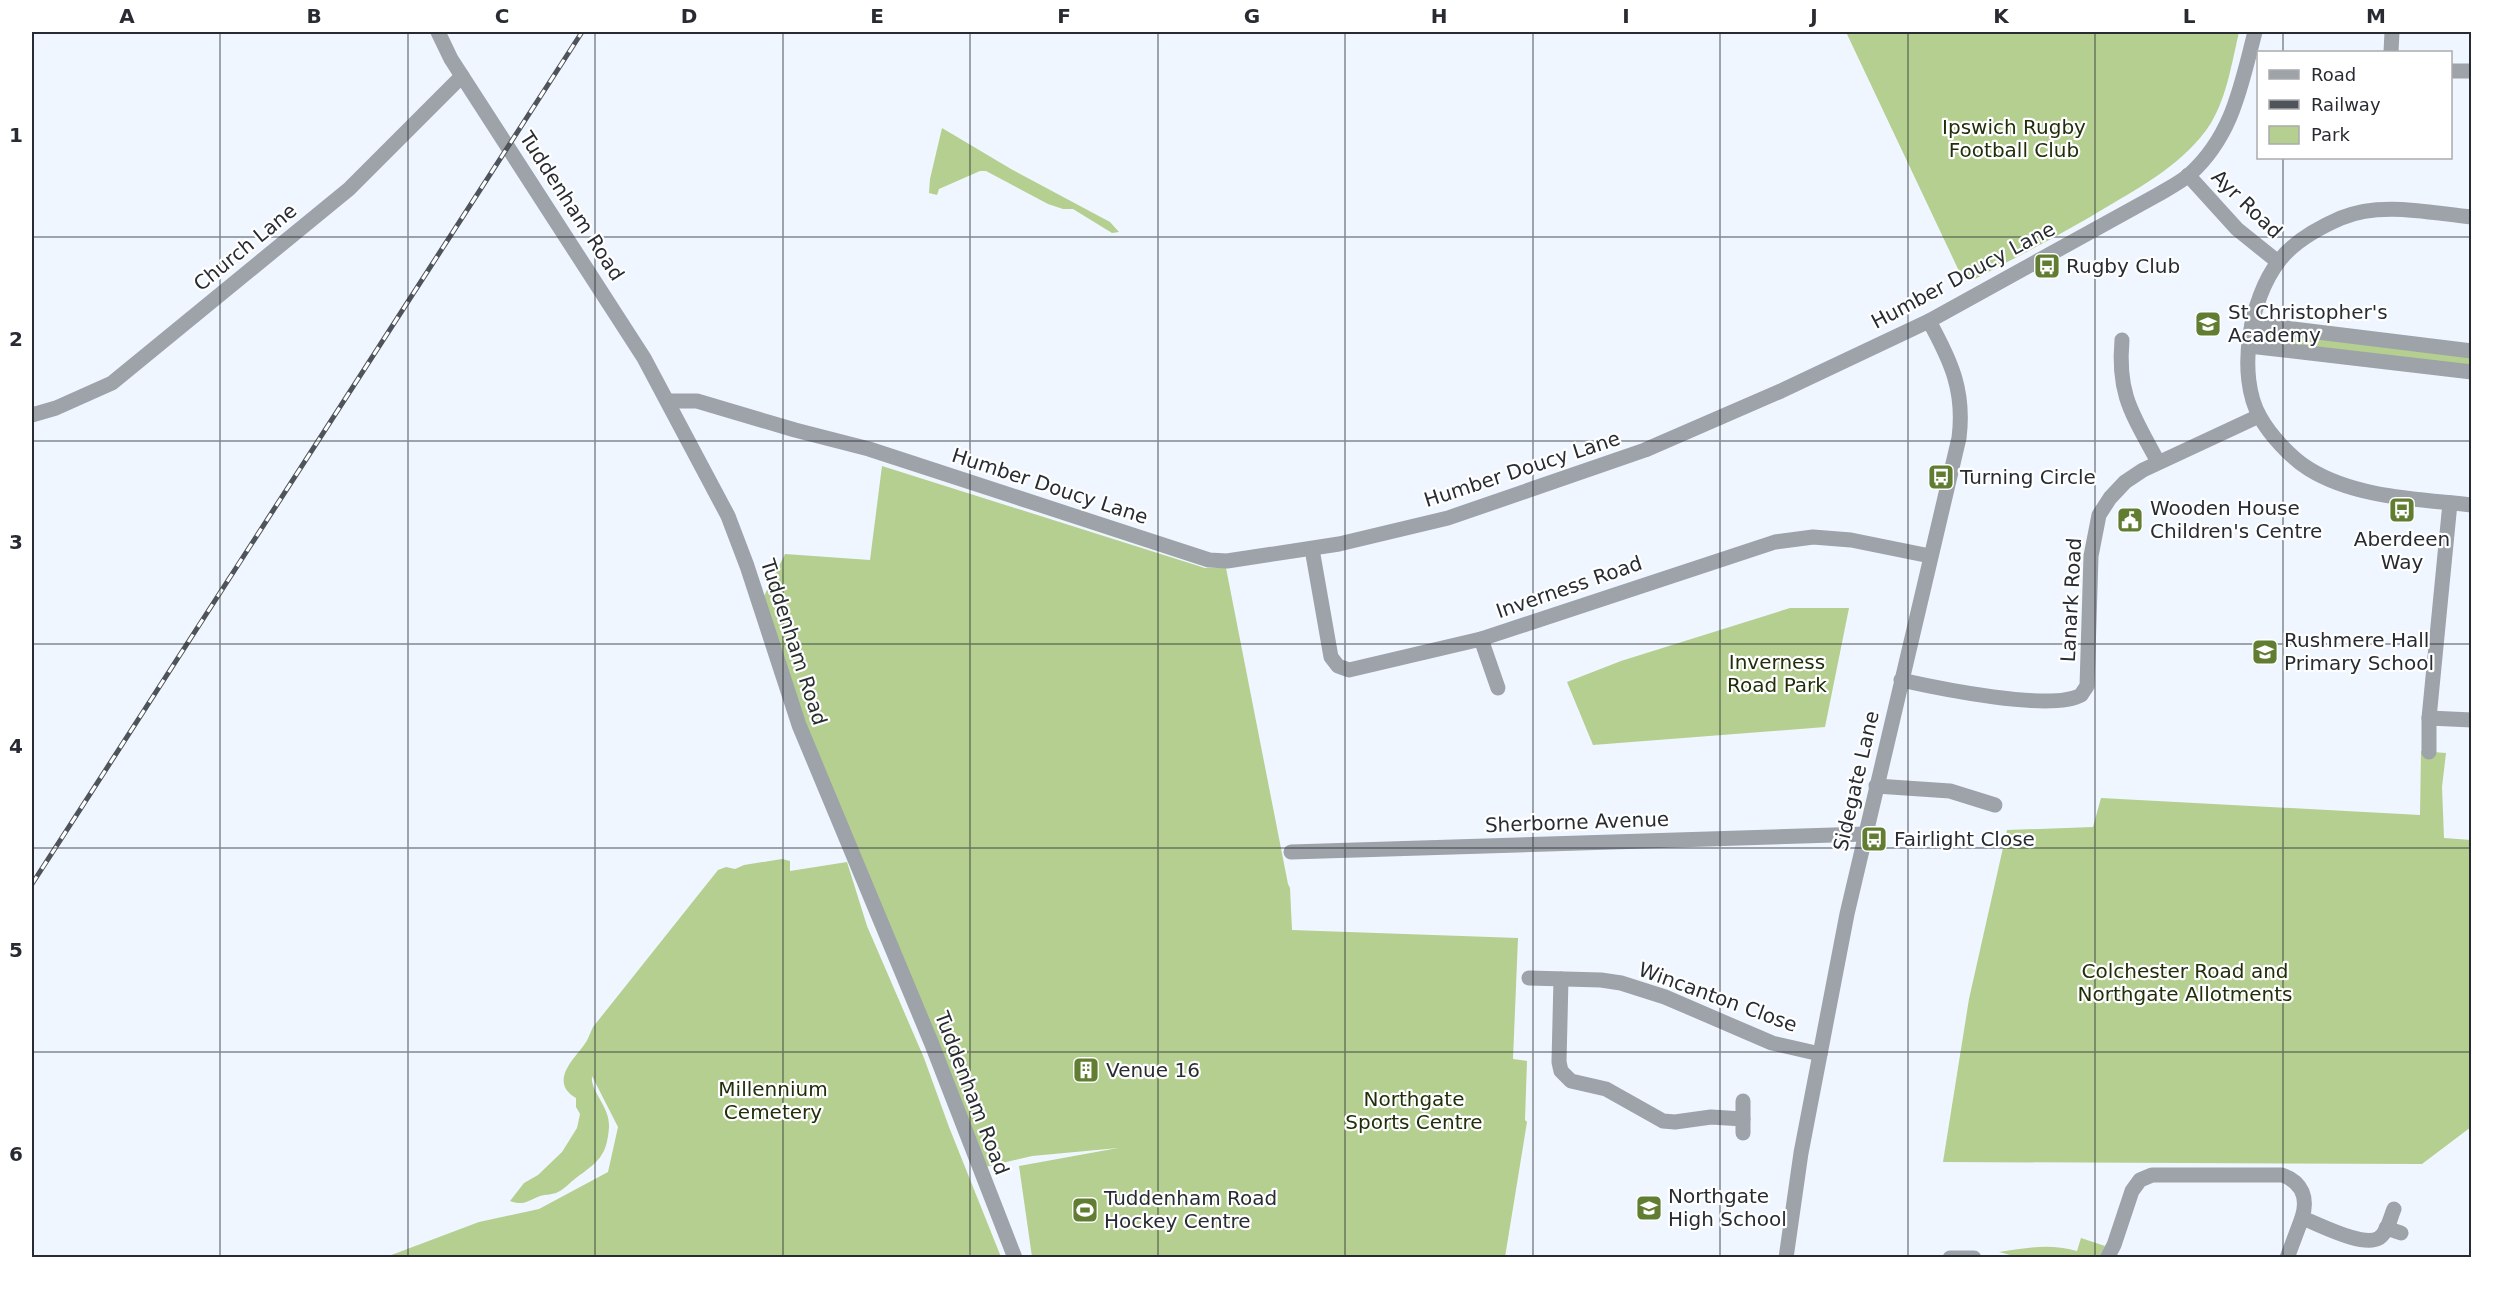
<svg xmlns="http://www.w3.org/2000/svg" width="2503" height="1289" viewBox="0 0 2503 1289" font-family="'DejaVu Sans',sans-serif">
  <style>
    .green { fill: #b4cf8f }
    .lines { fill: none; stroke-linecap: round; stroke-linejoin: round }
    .minor { stroke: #9ea2a9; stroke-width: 15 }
    .rail-casing { stroke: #4f545b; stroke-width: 5 }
    .rail { stroke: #fff; stroke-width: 3; stroke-dasharray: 9; stroke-linecap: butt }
    .grid { fill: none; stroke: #282c32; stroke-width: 1.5; stroke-opacity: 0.55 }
    .labels { text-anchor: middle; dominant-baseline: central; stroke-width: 4.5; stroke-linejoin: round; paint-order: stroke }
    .park-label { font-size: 20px; fill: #212e0a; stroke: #fff }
    .street-label { font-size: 20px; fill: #282c32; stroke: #fff }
    .poi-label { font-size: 20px; fill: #282c32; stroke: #fff; text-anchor: start }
    .neatline { fill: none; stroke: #282c32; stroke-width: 2 }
    .grid-label { font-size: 20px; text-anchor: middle; font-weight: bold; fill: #282c32 }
  </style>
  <rect width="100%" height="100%" fill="#eff6ff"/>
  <!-- green -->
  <g class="green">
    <path d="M1846,32h393c-7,30 -12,64 -28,91 -25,39 -67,62 -106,85 -43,26 -88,49 -132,72h-7l-7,-9z"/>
    <path d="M942,128l69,41 99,53 9,10 -7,1 -39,-24h-10l-15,-5 -62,-33h-6l-41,18 -2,6 -8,-2 1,-14z"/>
    <path d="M2256,331l215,24v11l-216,-25z"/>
    <path d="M882,466l323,102h21l62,316 2,4 2,42 226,8 -5,121 14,2 -2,59 2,2 -22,135h-473l-13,-91 99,-18 -86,8 -47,11 -183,-449 -39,-120 22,-44 85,6z"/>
    <path d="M1790,608h59l-24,119 -232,18 -26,-63 54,-21z"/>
    <path d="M2421,751l25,2 -4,34 2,51 27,2v287l-49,37 -479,-2 26,-163 38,-169 86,-3 8,-29 319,17z"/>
    <path d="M782,859l8,2v10l57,-9 20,64 57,132 25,69 52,130h-615l93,-35 60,-13 69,-37 10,-45 -26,-51c-2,16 18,30 17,51 -2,29 -11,35 -33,51 -6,4 -11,11 -18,14 -5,3 -12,2 -18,4 -12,5 -17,10 -30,5l14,-18 14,-8 24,-23 15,-24 3,-14 -4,-7v-9c-27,-16 -3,-38 8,-53 4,-5 6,-12 9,-18l125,-157 8,-3 9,2 9,-4z"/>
    <path d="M2081,1238l24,8 -6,11 -78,1 -22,-6c29,-4 49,-9 78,-1z"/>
  </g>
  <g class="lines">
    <!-- minor -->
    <g class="minor">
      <path d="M438,32l13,27 193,299 84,158 19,50 52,159 132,317 84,216"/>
      <path d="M2391,52l1,-20"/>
      <path d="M2450,71h22"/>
      <path d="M2188,175l49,54 41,33"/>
      <path d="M2472,217c-42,-4 -91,-16 -131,1 -23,10 -47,23 -62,43 -29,37 -43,114 -19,156 10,18 31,41 49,52 47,29 109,30 163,36"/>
      <path d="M2252,324l220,27"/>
      <path d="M2122,340c-5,55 11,75 36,122"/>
      <path d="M2249,346l223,26"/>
      <path d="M669,401h28l98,29 74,19 340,111 18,1 112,-17 109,-26 197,-68 136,-59 148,-70 230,-127c10,-6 22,-12 31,-20 43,-39 51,-89 65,-142"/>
      <path d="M32,415l24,-7 56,-25 237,-194 113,-113"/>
      <path d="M1312,549l19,108 7,9 11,4 132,-31 294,-97 38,-5 38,3 79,16"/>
      <path d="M1481,639l17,49"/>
      <path d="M1901,680c36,8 150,32 180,15l6,-9 4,-130 8,-41 11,-17 15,-16 18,-12 116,-54"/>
      <path d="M2429,718l43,2"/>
      <path d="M2429,752v-34l21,-215"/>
      <path d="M1876,786l74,5 45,14"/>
      <path d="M1291,852l574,-18"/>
      <path d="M1529,978l72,2 20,3 44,14 107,46 48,11"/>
      <path d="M1561,979l-2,83 2,9 10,10 35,8 57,32 12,1 36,-5 32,2"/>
      <path d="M1743,1133v-32"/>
      <path d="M2386,1228l15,5"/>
      <path d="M1786,1258l15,-105 46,-239 112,-476c6,-47 -8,-77 -30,-117"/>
      <path d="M1950,1258h24"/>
      <path d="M2107,1258l7,-13 18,-54 8,-11 12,-5h130c21,7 26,24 20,43"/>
      <path d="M2287,1258l15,-40c17,6 61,30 77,20 9,-6 11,-20 15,-29"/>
    </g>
    <defs>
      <path id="rail" d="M32,884l550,-852"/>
    </defs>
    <!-- rail casing -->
    <use href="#rail" class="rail-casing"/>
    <!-- rail -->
    <use href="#rail" class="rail"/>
  </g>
  <!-- grid -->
  <path class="grid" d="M220,32v1226M408,32v1226M595,32v1226M783,32v1226M970,32v1226M1158,32v1226M1345,32v1226M1533,32v1226M1720,32v1226M1908,32v1226M2095,32v1226M2283,32v20M2283,158v1100M32,237h2440M32,441h2440M32,644h2440M32,848h2440M32,1052h2440"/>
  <!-- icons -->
  <defs>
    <symbol id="bus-square" viewBox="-11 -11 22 22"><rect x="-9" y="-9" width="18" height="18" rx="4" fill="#617d31" stroke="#fff"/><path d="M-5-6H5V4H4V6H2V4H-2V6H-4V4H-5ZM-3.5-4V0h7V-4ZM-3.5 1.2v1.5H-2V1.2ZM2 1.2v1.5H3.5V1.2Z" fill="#fff"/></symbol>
    <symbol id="school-square" viewBox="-11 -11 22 22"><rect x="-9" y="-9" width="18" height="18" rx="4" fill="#617d31" stroke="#fff"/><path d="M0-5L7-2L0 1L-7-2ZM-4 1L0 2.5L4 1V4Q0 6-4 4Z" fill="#fff"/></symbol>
    <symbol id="civic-square" viewBox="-11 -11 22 22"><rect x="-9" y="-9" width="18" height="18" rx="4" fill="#617d31" stroke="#fff"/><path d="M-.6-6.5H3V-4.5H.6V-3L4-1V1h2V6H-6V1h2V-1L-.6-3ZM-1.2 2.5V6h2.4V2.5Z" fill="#fff"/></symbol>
    <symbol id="building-square" viewBox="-11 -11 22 22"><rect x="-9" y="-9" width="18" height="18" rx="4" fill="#617d31" stroke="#fff"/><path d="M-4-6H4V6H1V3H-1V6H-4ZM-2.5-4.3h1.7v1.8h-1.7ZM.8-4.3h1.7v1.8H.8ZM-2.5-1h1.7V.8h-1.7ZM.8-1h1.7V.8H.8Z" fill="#fff"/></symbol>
    <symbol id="stadium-square" viewBox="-11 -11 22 22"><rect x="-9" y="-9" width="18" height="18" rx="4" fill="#617d31" stroke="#fff"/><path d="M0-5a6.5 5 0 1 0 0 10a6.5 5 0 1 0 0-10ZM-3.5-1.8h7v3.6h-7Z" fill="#fff"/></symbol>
  </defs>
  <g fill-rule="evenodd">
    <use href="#bus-square" x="2032" y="251" width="30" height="30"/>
    <use href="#school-square" x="2193" y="309" width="30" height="30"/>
    <use href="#bus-square" x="1926" y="462" width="30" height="30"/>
    <use href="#bus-square" x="2387" y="495" width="30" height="30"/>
    <use href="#civic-square" x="2115" y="505" width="30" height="30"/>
    <use href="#school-square" x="2250" y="637" width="30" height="30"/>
    <use href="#bus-square" x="1859" y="824" width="30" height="30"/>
    <use href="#building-square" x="1071" y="1055" width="30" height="30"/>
    <use href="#school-square" x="1634" y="1193" width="30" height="30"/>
    <use href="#stadium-square" x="1070" y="1195" width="30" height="30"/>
  </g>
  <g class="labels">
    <!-- park labels -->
    <g class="park-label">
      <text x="2014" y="127">Ipswich Rugby<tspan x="2014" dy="23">Football Club</tspan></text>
      <text x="1777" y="662">Inverness<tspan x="1777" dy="23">Road Park</tspan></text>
      <text x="2185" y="971">Colchester Road and<tspan x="2185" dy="23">Northgate Allotments</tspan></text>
      <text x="773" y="1089">Millennium<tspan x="773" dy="23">Cemetery</tspan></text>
      <text x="1414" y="1099">Northgate<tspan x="1414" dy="23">Sports Centre</tspan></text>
    </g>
    <!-- street labels -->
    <g class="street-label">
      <text transform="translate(2247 204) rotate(44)">Ayr Road</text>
      <text transform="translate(572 206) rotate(57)">Tuddenham Road</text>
      <text transform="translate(245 247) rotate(-39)">Church Lane</text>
      <text transform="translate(1963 275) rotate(-28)">Humber Doucy Lane</text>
      <text transform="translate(1522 469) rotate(-18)">Humber Doucy Lane</text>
      <text transform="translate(1050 486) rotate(18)">Humber Doucy Lane</text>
      <text transform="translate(1569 587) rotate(-19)">Inverness Road</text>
      <text transform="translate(2071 600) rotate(-87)">Lanark Road</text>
      <text transform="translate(794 642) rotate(72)">Tuddenham Road</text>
      <text transform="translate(1856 781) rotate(-77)">Sidegate Lane</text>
      <text transform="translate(1577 822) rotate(-2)">Sherborne Avenue</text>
      <text transform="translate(1718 997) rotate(20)">Wincanton Close</text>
      <text transform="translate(972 1093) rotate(69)">Tuddenham Road</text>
    </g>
    <!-- poi labels -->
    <g class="poi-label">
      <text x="2066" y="266">Rugby Club</text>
      <text x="2228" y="312">St Christopher's<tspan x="2228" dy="23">Academy</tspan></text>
      <text x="1960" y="477">Turning Circle</text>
      <text x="2150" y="508">Wooden House<tspan x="2150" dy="23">Children's Centre</tspan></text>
      <text x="2402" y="539" text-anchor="middle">Aberdeen<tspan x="2402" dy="23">Way</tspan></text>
      <text x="2284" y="640">Rushmere Hall<tspan x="2284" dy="23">Primary School</tspan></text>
      <text x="1894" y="839">Fairlight Close</text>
      <text x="1106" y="1070">Venue 16</text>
      <text x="1668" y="1196">Northgate<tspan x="1668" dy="23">High School</tspan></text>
      <text x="1104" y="1198">Tuddenham Road<tspan x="1104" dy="23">Hockey Centre</tspan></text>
    </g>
  </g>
  <!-- border -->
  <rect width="2503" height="1289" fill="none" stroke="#ffffff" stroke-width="66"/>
  <!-- legend -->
  <rect x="2257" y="51" width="195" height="108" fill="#ffffff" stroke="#a9abad" stroke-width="1.5"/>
  <rect x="2269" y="70" width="30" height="9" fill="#9ea2a9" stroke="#a9abad" stroke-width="1.5"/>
  <text x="2311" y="81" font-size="18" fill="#282c32">Road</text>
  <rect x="2269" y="100" width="30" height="9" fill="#4f545b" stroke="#a9abad" stroke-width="1.5"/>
  <text x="2311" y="111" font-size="18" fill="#282c32">Railway</text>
  <rect x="2269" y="126" width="30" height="18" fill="#b4cf8f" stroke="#a9abad" stroke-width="1.5"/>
  <text x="2311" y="141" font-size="18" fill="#282c32">Park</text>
  <rect x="33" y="33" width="2437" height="1223" class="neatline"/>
  <g class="grid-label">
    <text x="127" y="23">A</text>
    <text x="314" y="23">B</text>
    <text x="502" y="23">C</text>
    <text x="689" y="23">D</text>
    <text x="877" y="23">E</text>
    <text x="1064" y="23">F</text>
    <text x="1252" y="23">G</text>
    <text x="1439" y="23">H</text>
    <text x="1626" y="23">I</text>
    <text x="1814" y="23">J</text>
    <text x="2001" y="23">K</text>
    <text x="2189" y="23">L</text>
    <text x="2376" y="23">M</text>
    <text x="16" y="142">1</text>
    <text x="16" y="346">2</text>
    <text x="16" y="549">3</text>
    <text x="16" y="753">4</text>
    <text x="16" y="957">5</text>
    <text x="16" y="1161">6</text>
  </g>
</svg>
